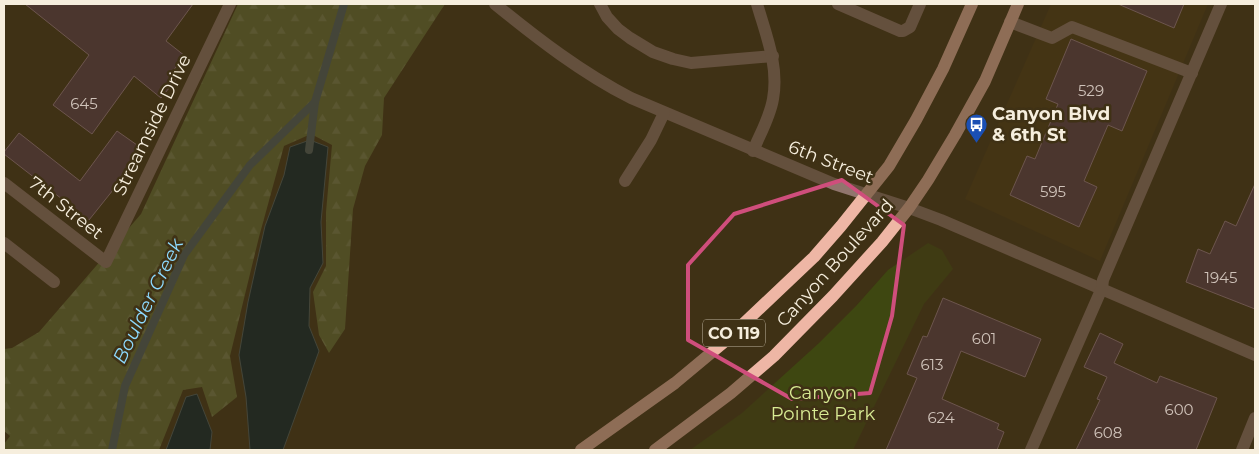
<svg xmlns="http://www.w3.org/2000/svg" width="1259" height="454" viewBox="0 0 1259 454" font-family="Montserrat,sans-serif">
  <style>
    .built { fill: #493813 }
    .forest { fill: url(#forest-firs) }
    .green { fill: #3e4711 }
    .water { fill: #002130; stroke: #4a5e64 }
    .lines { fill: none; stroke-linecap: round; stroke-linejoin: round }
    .stream { stroke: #4a5e64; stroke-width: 8 }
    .building { fill: #5a3d4c; stroke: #a28090 }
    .minor { stroke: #91756d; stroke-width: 12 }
    .major { stroke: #eeb6a5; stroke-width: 12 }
    .marked { fill: none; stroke: #cf4e7c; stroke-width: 4; stroke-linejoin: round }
    .labels { text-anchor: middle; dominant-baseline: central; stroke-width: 5; stroke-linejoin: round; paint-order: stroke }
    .number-label { font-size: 15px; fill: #cfc2b9 }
    .shield { fill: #3f3115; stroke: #bfb5a1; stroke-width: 1 }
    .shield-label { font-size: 16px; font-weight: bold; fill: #f6eedd }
    .poi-label { font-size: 18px; font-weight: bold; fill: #f6eedd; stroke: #3f3115; text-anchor: start }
    .street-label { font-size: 18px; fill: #f6eedd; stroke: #3f3115 }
    .park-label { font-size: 18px; fill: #d8eb93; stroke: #3f3115 }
    .water-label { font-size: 19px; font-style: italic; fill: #8dd9fd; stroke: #3f3115 }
  </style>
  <defs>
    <pattern id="forest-firs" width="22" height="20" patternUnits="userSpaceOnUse" patternTransform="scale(1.25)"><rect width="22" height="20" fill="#646f35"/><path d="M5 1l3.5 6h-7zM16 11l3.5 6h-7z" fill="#7b8452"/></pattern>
  </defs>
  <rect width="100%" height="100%" fill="#3f3115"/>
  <!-- built -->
  <path class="built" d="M1051,4h157l-108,257 -135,-62z"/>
  <!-- forest -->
  <path class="forest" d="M238,4h207l-61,94 -2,37 -17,31 -12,43 -8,120 -16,24 -10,-18 -6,-43 13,-26v-54l6,-67 -21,-11 -27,12 -25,91 -29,119 7,41 -25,20 -10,-30 -19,3 -24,60h-155v-6l6,-8 -6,-5v-82l8,-1 27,-16 102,-118z"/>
  <!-- green -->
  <path class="green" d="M928,243l14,7 11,19 -29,35 -71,146h-163l52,-37 77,-70 37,-37 32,-36z"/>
  <!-- water -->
  <g class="water">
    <path d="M310,140l18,7 -7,75 2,41 -13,25 -1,38 10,25 -36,99h-33l-4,-53 -7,-42 9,-53 17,-76 19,-51 6,-28z"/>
    <path d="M197,394l15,38 -2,18h-44l20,-53z"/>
  </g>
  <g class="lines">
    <!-- stream -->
    <g class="stream">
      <path d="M309,150l6,-48"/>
      <path d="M112,450l13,-64 59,-131 66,-90 65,-63 29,-98"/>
    </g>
  </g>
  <!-- building -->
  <g class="building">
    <path d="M25,4h168l-27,37 19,15 -13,16 6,5 -17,21 -27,-22 -42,58 -39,-29 36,-50z"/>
    <path d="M1118,4h66l-10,24z"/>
    <path d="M1071,39l76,32 -25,60 -14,-6 -24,56 13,6 -18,40 -69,-32 17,-39 8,3 23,-55 -12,-5z"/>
    <path d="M117,131l30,21 -19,25 -3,-2 -36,45 -85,-66v-2l15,-19 61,48z"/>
    <path d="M1255,184v125l-69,-27 12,-33 12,5 15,-33 11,5z"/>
    <path d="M943,298l98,41 -16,38 -64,-26 -19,48 57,25 -2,5 7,3 -7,18h-111l31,-72 -10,-4 16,-38 4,1z"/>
    <path d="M1100,333l23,11 -9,19 43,20 3,-7 57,22 -21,52h-120l24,-50 -3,-1 10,-22 -23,-10z"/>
  </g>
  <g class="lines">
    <!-- minor -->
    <g class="minor">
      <path d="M495,4c43,35 87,69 136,94l203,86 75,24 32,12 314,135"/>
      <path d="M600,4l7,13 11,12 12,9 23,14 20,7 18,4 82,-7"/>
      <path d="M838,4l62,27h3l7,-4 10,-23"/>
      <path d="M1010,22l42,16 20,-11 120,46"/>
      <path d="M753,151c7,-17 17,-34 20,-52 6,-33 -7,-64 -16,-95"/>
      <path d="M625,181l26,-41 13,-27"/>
      <path d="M4,183l102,79 124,-258"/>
      <path d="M4,243l50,39"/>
      <path d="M1031,450l71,-162 1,-8 118,-276"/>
      <path d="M1242,450l13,-32"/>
    </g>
    <!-- major -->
    <g class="major">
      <path d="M581,450l94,-67 48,-40 91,-86 27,-31 48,-60 27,-46 27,-51 29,-65"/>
      <path d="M655,450l76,-57 43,-37 59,-60 49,-54 27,-34 19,-28 27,-45 30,-54 33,-77"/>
    </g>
  </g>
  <!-- marked area -->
  <path d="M0 0H1259V454H0ZM842,180l62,45 -12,91 -22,77 -78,6 -104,-59v-75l46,-51z" fill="#3f3115" fill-opacity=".55" fill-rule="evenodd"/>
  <path class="marked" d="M842,180l62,45 -12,91 -22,77 -78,6 -104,-59v-75l46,-51z"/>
  <!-- icons -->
  <defs>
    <symbol id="bus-pin" viewBox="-11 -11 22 30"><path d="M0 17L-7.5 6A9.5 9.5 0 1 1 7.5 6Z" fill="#1a4fb4" stroke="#3f3115"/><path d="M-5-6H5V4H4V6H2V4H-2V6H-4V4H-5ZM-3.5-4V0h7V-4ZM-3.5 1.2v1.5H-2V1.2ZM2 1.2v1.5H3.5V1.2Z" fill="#fff"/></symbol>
  </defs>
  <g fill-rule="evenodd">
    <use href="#bus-pin" x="964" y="112" width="25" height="34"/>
  </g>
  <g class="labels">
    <!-- number labels -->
    <g class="number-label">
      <text x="1091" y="90">529</text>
      <text x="84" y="103">645</text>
      <text x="1053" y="191">595</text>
      <text x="1221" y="277">1945</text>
      <text x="984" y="338">601</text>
      <text x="932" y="364">613</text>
      <text x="1179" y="409">600</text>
      <text x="941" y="417">624</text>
      <text x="1108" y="432">608</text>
    </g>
    <!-- shield labels -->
    <rect class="shield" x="703" y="319.5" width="62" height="27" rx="4"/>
    <g class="shield-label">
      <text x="734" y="333">CO 119</text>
    </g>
    <!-- poi labels -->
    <g class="poi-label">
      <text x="992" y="114">Canyon Blvd<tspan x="992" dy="21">&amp; 6th St</tspan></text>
    </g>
    <!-- street labels -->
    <g class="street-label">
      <text transform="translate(152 125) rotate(-64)">Streamside Drive</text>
      <text transform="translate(831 162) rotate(21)">6th Street</text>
      <text transform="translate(66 208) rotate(38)">7th Street</text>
      <text transform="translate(835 263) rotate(-48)">Canyon Boulevard</text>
    </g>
    <!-- park labels -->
    <g class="park-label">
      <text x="823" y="393">Canyon<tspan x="823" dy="21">Pointe Park</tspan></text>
    </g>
    <!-- water labels -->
    <g class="water-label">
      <text transform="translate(148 301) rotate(-64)">Boulder Creek</text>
    </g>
  </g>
  <!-- border -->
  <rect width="1259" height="454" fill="none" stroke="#f6eedd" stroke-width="10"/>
</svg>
